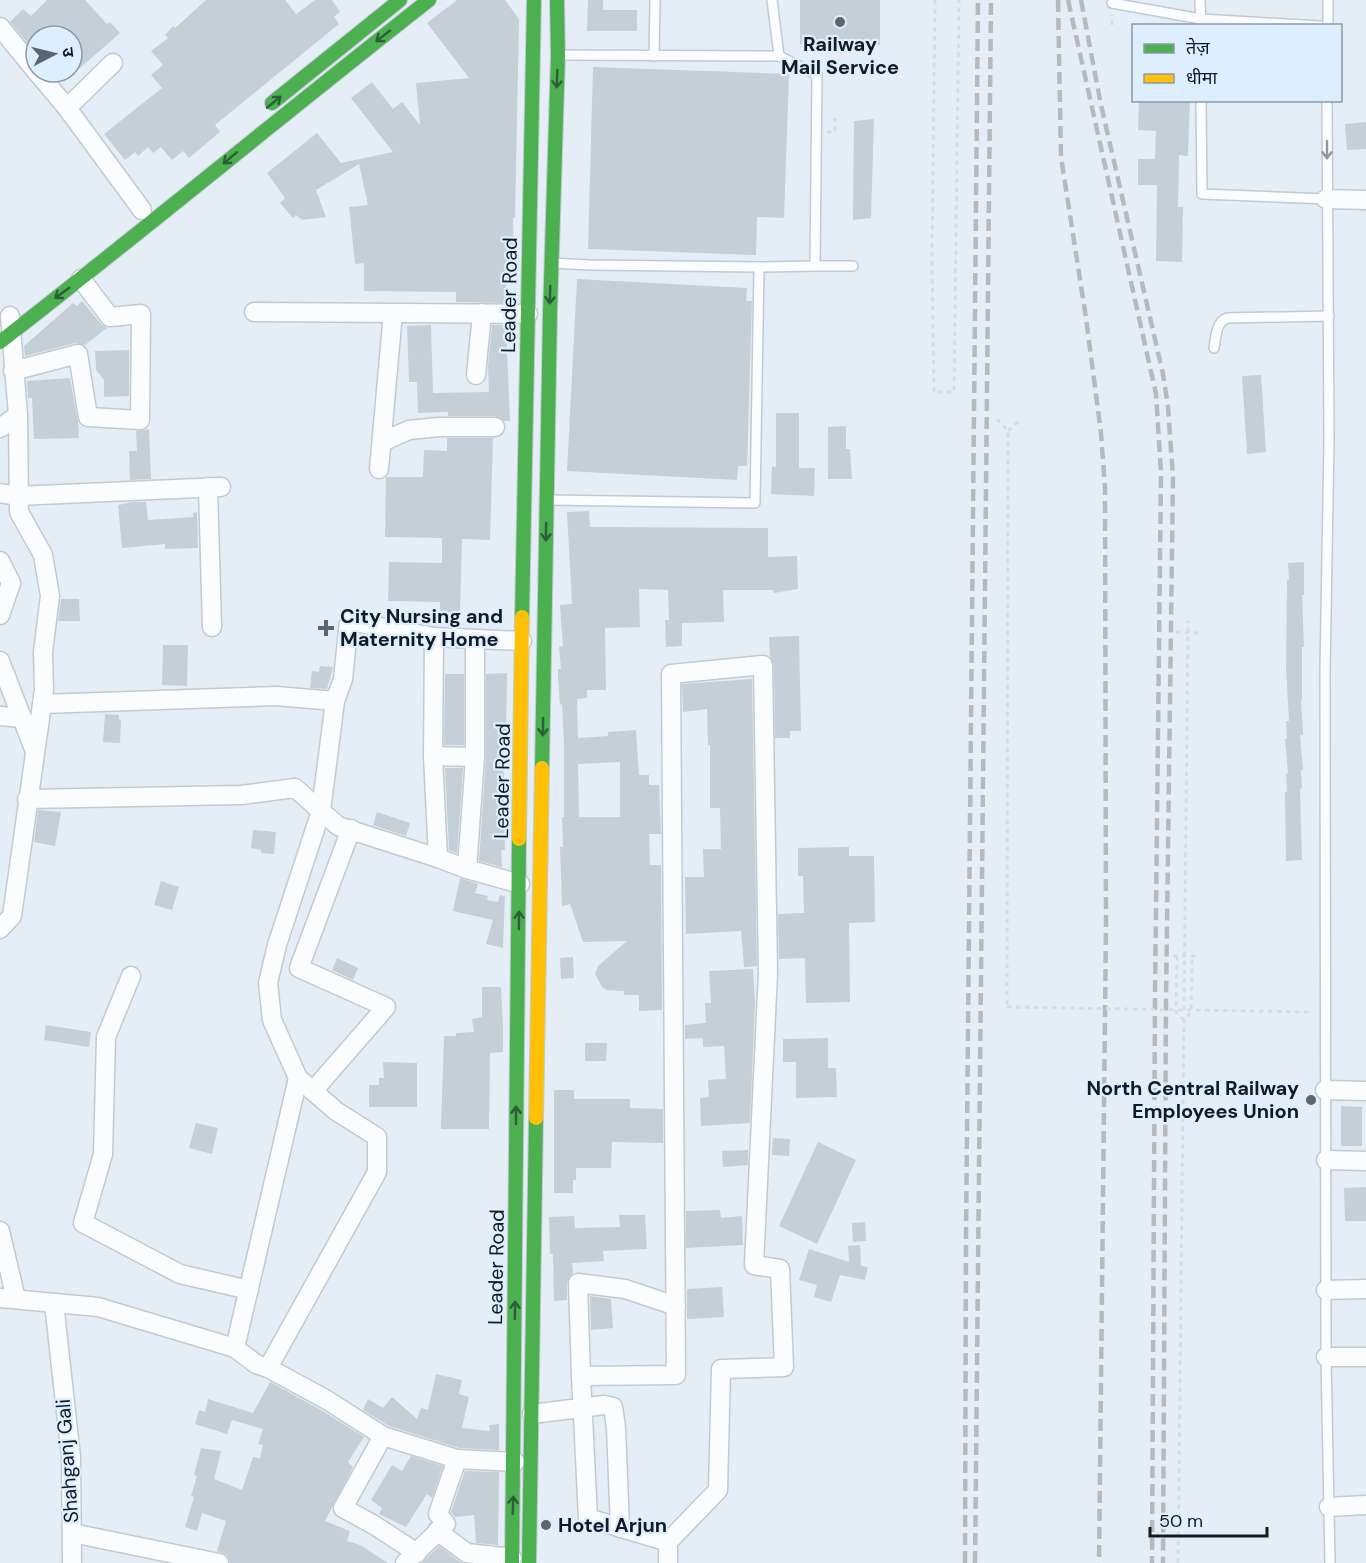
<svg xmlns="http://www.w3.org/2000/svg" width="1366" height="1563" viewBox="0 0 1366 1563" font-family="'DM Sans','Noto Sans Devanagari',sans-serif">
  <style>
    .building { fill: #c5cfd7; fill-rule: evenodd }
    .lines { fill: none; stroke-linecap: round; stroke-linejoin: round }
    .lane-casing { stroke: #c1cad2; stroke-width: 12 }
    .street-casing { stroke: #c1cad2; stroke-width: 21 }
    .fast-casing { stroke: #c1cad2; stroke-width: 16 }
    .slow-casing { stroke: #c1cad2; stroke-width: 16 }
    .path { stroke: #d9dcde; stroke-width: 3; stroke-dasharray: 4.5 4.5; stroke-linecap: butt }
    .lane { stroke: #fbfcfe; stroke-width: 9 }
    .street { stroke: #fbfcfe; stroke-width: 18 }
    .fast { stroke: #4caf50; stroke-width: 14 }
    .slow { stroke: #ffc107; stroke-width: 14 }
    .rail { stroke: #b7babc; stroke-width: 4.5; stroke-dasharray: 12 6; stroke-linecap: butt }
    .path-bridge { stroke: #d9dcde; stroke-width: 3; stroke-dasharray: 4.5 4.5; stroke-linecap: butt }
    .oneway { stroke: #2c5e38 }
    .oneway2 { stroke: #92979c }
    .poi-dot { fill: #5b656e; stroke: #ddeefe; stroke-width: 2 }
    .labels { text-anchor: middle; dominant-baseline: central; stroke-width: 4.5; stroke-linejoin: round; paint-order: stroke }
    .poi-label { font-size: 20px; font-weight: bold; fill: #111b24; stroke: #ddeefe; text-anchor: start }
    .street-label { font-size: 20px; fill: #111b24; stroke: #ddeefe }
  </style>
  <rect width="100%" height="100%" fill="#e5eef6"/>
  <!-- building -->
  <g class="building">
    <path d="M47,0h38l22,24 3,-2 10,11 -48,42v-39h-36v17l-26,-31 13,-13 8,7z"/>
    <path d="M206,0h79l11,14 19,-14h17l8,12 -6,5 5,7 -124,101 5,7 -31,26 -6,-7 -11,9 -11,-13 -8,6 -5,-6 -10,9 -3,-4 -10,8 -21,-26 58,-46 -11,-13 12,-10 -12,-14 17,-13 -3,-3 8,-9 2,2z"/>
    <path d="M457,0h48l14,19 -4,199h-2l1,46 -9,1 1,38 -50,-1v-10l-92,-1v-28l-9,1 -6,-57 19,-2 -9,-41 -43,26 10,27 -24,3 -6,-5 -3,3 -13,-15 5,-5 -18,-25 50,-40 24,30 52,-11 -42,-54 21,-16 21,27 9,-7 18,23 -4,-42 53,-5 -42,-55z"/>
    <path d="M588,0h15v10h34v21h-50z"/>
    <path d="M800,0h80v45l-80,-1z"/>
    <path d="M593,67l196,7 -5,144 -27,-1 -1,38 -168,-6z"/>
    <path d="M1139,100h51l-2,56 -9,-1 -1,52h5l-1,55 -26,-1 1,-76h-19v-26h17l1,-28 -18,-1z"/>
    <path d="M874,119l-3,99 -18,2 1,-99z"/>
    <path d="M1366,122v27l-19,1 -2,-26z"/>
    <path d="M577,279l170,9 -1,13h6l-5,165h-9l-1,14 -170,-9z"/>
    <path d="M82,301l19,23 6,4 -22,17 -10,-2 -50,13 -1,-10 49,-43 4,3z"/>
    <path d="M431,325l2,68 56,-1 -1,-26 4,-41h14l4,96h-6l-9,-5h-47v-4l-30,1 -1,-31h-8l-2,-56z"/>
    <path d="M129,350v46l-25,1v-17l-8,-10 -1,-19z"/>
    <path d="M1261,375l5,77 -19,2 -5,-78z"/>
    <path d="M70,378l8,44 1,16 -45,1 -2,-41h-4l-1,-17z"/>
    <path d="M776,413h23v55h16l-1,28 -43,-2 1,-28 4,1z"/>
    <path d="M846,426v23h4l2,30h-24v-52z"/>
    <path d="M149,429l2,50 -21,1 -1,-29h8l-1,-20z"/>
    <path d="M447,438h46l-3,102 -28,-1 -2,74 -20,-1v-10l-52,-1 1,-39 53,1v-25l-57,-1 1,-60h37l1,-27 23,1z"/>
    <path d="M132,502h14l2,18 45,-3v-4l4,-1 1,36 -33,1v-5l-43,4 -4,-43z"/>
    <path d="M589,511l1,16 178,1v29l29,-1 1,33 -24,4 -1,-3h-50l1,32 -42,1v23l-16,1 -1,-27h4l-1,-30 -29,-1 1,38 -35,1 1,62h-19v8l-10,1 1,39 30,-2v-4l28,-2 3,45h10v10h10l2,49h-12l1,31h11l1,145 -23,1v-16h-15v-4l-17,-1 -5,-3 -7,-13 3,-8 29,-25 -44,1 -13,-38 -8,2 -2,-59h3l-1,-30h2v-72l-2,-41 -2,1 -2,-28v-8h3l-2,-22 4,-1 -3,-41 12,-1 -5,-92zM620,762v55h-41l-1,-53z"/>
    <path d="M1304,562v33h-2l2,52h-2v53h-1l2,35h-3l3,35h-2l1,18 -2,1 2,71 -16,1 -1,-69h2l-1,-18 2,-1 -3,-34h2l-1,-18h3l-3,-53 1,-88h2l-1,-17z"/>
    <path d="M61,599h18l1,22h-22z"/>
    <path d="M799,636l2,95h-11v7h-15l-1,-73 -4,-9 -1,-19z"/>
    <path d="M163,645h25l-1,41 -25,-1z"/>
    <path d="M320,666l13,1 -6,22 -17,-1 2,-17 7,1z"/>
    <path d="M507,673l-1,59h-3l2,118h-4l1,17 -23,-6 7,-103v-84z"/>
    <path d="M445,674h19v71h-20z"/>
    <path d="M752,679l5,287 -13,1 -3,-36 -55,3 -1,-57h19l-1,-28h18l-1,-41h-10v-63h-2l-1,-36 -24,3 -1,-28z"/>
    <path d="M105,714l14,1v4l2,1 -1,23 -17,-1z"/>
    <path d="M445,768h18l-6,85 -8,-3z"/>
    <path d="M38,810l23,2 -6,34 -21,-4z"/>
    <path d="M377,812l33,11 -4,13 -33,-11z"/>
    <path d="M253,830l23,2 -2,22 -13,-1v-3l-10,-2z"/>
    <path d="M849,847v9h25l1,66 -26,1 1,79 -44,1 -1,-45 -26,1 -1,-45 26,-1 -1,-37h-5v-28z"/>
    <path d="M460,878l18,6 -3,9 13,3 -1,4 11,2 2,-7 5,1 -2,52 -17,-4 7,-24 -40,-9z"/>
    <path d="M161,881l18,6 -7,23 -18,-5z"/>
    <path d="M573,957l1,21 -13,1 -1,-21z"/>
    <path d="M337,958l21,10 -5,12 -21,-10z"/>
    <path d="M753,969l2,34 -5,120 -49,3 -1,-28 9,-1 -1,-17 18,-1 -2,-33 -21,1v-9l-18,1v-14l21,-2 -1,-20h6l-2,-32z"/>
    <path d="M482,987h19l2,40v25l-13,1 -1,76h-48l3,-93h12v-3l18,-1 -2,-13 10,-2z"/>
    <path d="M46,1025l45,7 -2,15 -45,-7z"/>
    <path d="M828,1038v30h8l1,29 -41,1v-36h-13v-23z"/>
    <path d="M585,1043h22l-1,18h-21z"/>
    <path d="M383,1062l34,1v44h-48v-22h10v-7h5z"/>
    <path d="M554,1090h20v9h56v9l33,1v34l-51,-1 -1,26h-35v12h-3v13h-19z"/>
    <path d="M1341,1106l21,1v39h-21z"/>
    <path d="M196,1123l22,5 -6,26 -23,-6z"/>
    <path d="M773,1138l17,1 -1,17 -17,-1z"/>
    <path d="M818,1142l38,18 -39,84 -38,-18z"/>
    <path d="M748,1150v15l-25,2 -1,-16z"/>
    <path d="M1366,1187v34h-21l-1,-33z"/>
    <path d="M720,1210l1,8 21,-2 1,29 -57,3v-37z"/>
    <path d="M619,1215h26l2,34 -44,2 1,10 -32,2 1,10 -6,10v17l-13,1 -1,-47h-3l-1,-37 25,-1 1,12 45,-1z"/>
    <path d="M865,1222l1,19 -13,1 -1,-19z"/>
    <path d="M860,1245l1,21 7,1 -3,13 -25,-5 -9,27 -17,-5 3,-12 -18,-5 10,-31 40,13 -1,-16z"/>
    <path d="M722,1287l2,30 -37,2v-30z"/>
    <path d="M590,1296l21,3 2,29 -22,2z"/>
    <path d="M436,1374l26,6 -3,14 10,3 -7,31 28,3 -1,-6 10,-1v26l-40,-2 -70,-22 -26,-16 5,-11 15,9 9,-11 25,22 4,-11 7,2z"/>
    <path d="M270,1382l51,28 43,27 -16,25 5,5 -28,54 25,10 -3,10 13,4 28,18h-158l-3,-8 -10,-4 9,-30 -24,-8 -5,18 -12,-4 9,-30 -3,-1 6,-20 -3,-1 7,-27 20,3 -7,28 28,11 11,-33 7,1 3,-13 -5,-1 5,-15 -31,-9 -5,14 -32,-10 4,-14 6,2 3,-13 45,14z"/>
    <path d="M411,1456l32,10 -11,32 -5,-4 -21,33 -27,-13 3,-6 -11,-8 21,-35 10,6z"/>
    <path d="M465,1471l34,1 -1,73 -22,-2 -2,-28 -19,2 -4,-5z"/>
    <path d="M439,1546l21,16 3,1h-41z"/>
  </g>
  <g class="lines">
    <defs>
      <g id="lane">
        <path d="M772,0l7,56"/>
        <path d="M1200,0l1,26"/>
        <path d="M1328,0v26"/>
        <path d="M1112,3l89,16 119,7"/>
        <path d="M560,55l219,1 38,19 -2,191h38"/>
        <path d="M654,56l1,-56"/>
        <path d="M1201,100l1,94 124,5"/>
        <path d="M1327,100l2,341 -4,231 1,685 4,206"/>
        <path d="M759,267l56,-1"/>
        <path d="M1214,348c2,-11 2,-26 13,-30l102,-2"/>
        <path d="M547,500l208,3 4,-236 -169,-2 -39,-2"/>
      </g>
      <g id="street">
        <path d="M0,27l36,44"/>
        <path d="M37,72l30,36 75,102"/>
        <path d="M67,108l46,-45"/>
        <path d="M1326,199l40,1"/>
        <path d="M254,312l274,2"/>
        <path d="M13,371l65,-17 10,63 52,3 1,-106 -31,3 -29,-38"/>
        <path d="M476,375l6,-62"/>
        <path d="M0,428l18,-13"/>
        <path d="M382,442l27,-12 30,-3h56"/>
        <path d="M379,469l14,-156"/>
        <path d="M208,487l4,140"/>
        <path d="M0,493l17,3 204,-9"/>
        <path d="M0,561l11,22 -11,32"/>
        <path d="M434,637l-1,119 5,102"/>
        <path d="M0,661l34,88"/>
        <path d="M42,704l234,-8 59,5"/>
        <path d="M0,716l22,2"/>
        <path d="M433,756l42,1"/>
        <path d="M27,799l214,-4 54,-7 43,38 100,32 29,11 53,15"/>
        <path d="M467,869l8,-112v-118"/>
        <path d="M0,929l12,-13 32,-226 -1,-38 7,-56 -7,-41 -24,-43 -1,-97 -8,-99"/>
        <path d="M131,976l-25,61 -3,117 -20,69 97,51 69,16"/>
        <path d="M1325,1090l41,1"/>
        <path d="M313,1091l73,-84 -87,-39 52,-139"/>
        <path d="M1326,1160l40,1"/>
        <path d="M0,1231l16,68"/>
        <path d="M1326,1290l40,-1"/>
        <path d="M0,1298l98,9 137,41 21,16 12,4 59,32 56,36 74,23 58,3"/>
        <path d="M54,1303l17,154 1,106"/>
        <path d="M235,1348l63,-270"/>
        <path d="M1326,1357h40"/>
        <path d="M268,1368l109,-196v-35l-41,-26 -38,-33 -26,-58 -4,-37 9,-38 44,-134 14,-110 8,-22 6,-58 85,16 88,4"/>
        <path d="M581,1376l-3,-93 47,6 51,17"/>
        <path d="M532,1414l72,-9 9,2 3,20 4,101"/>
        <path d="M383,1436l-40,72 31,17 43,28"/>
        <path d="M1329,1507l37,-2"/>
        <path d="M437,1531l30,22 45,5"/>
        <path d="M72,1533l147,30"/>
        <path d="M405,1563l41,-39 -8,-10 19,-55"/>
        <path d="M668,1563v-21l50,-52 3,-121 63,-2 -4,-98 -26,-4 14,-292 -5,-308 -92,9 5,701 -95,1 7,142 80,24"/>
      </g>
      <g id="fast">
        <path d="M272,103l128,-103"/>
        <path d="M0,342c144,-112 285,-229 429,-342"/>
        <path d="M522,617l12,-617"/>
        <path d="M542,768l8,-455 8,-258 -1,-55"/>
        <path d="M512,1563l7,-724"/>
        <path d="M529,1563l7,-445"/>
      </g>
      <g id="slow">
        <path d="M519,839l3,-222"/>
        <path d="M536,1118l6,-350"/>
      </g>
    </defs>
    <!-- lane casing -->
    <use href="#lane" class="lane-casing"/>
    <!-- street casing -->
    <use href="#street" class="street-casing"/>
    <!-- fast casing -->
    <use href="#fast" class="fast-casing"/>
    <!-- slow casing -->
    <use href="#slow" class="slow-casing"/>
    <!-- path -->
    <g class="path">
      <path d="M935,0l-3,257 2,135h20l5,-392"/>
      <path d="M1112,25v-10"/>
      <path d="M827,132h8v-14"/>
      <path d="M997,419l11,12 -1,576"/>
      <path d="M1008,431l12,-11"/>
      <path d="M1176,632l24,1"/>
      <path d="M1173,956h23"/>
      <path d="M1177,956l-1,56 8,8 7,-8 1,-56"/>
      <path d="M1184,1010l4,-389"/>
      <path d="M1178,1563l6,-543"/>
    </g>
    <!-- lane -->
    <use href="#lane" class="lane"/>
    <!-- street -->
    <use href="#street" class="street"/>
    <!-- fast -->
    <use href="#fast" class="fast"/>
    <!-- slow -->
    <use href="#slow" class="slow"/>
    <!-- rail -->
    <g class="rail">
      <path d="M1058,0l3,157 25,161 15,115 4,55 1,437 -7,638"/>
      <path d="M1068,0l88,394 5,79 -6,523 -3,567"/>
      <path d="M1081,0l20,105 62,269 5,33 5,70 -7,524 -3,562"/>
      <path d="M965,1563l1,-328 12,-1235"/>
      <path d="M975,1563l16,-1563"/>
    </g>
    <!-- path-bridge -->
    <path class="path-bridge" d="M1007,1007l305,5"/>
  </g>
  <!-- one-way arrows -->
  <defs><path id="oneway-shaft" d="M-6 0H5M1.5-3L5.5 0L1.5 3" fill="none" stroke-width="1.6" stroke-linecap="round" stroke-linejoin="round" transform="scale(1.5)"/></defs>
  <g class="oneway">
    <use href="#oneway-shaft" transform="translate(383 36) rotate(142)"/>
    <use href="#oneway-shaft" transform="translate(557 79) rotate(92)"/>
    <use href="#oneway-shaft" transform="translate(274 102) rotate(-39)"/>
    <use href="#oneway-shaft" transform="translate(230 158) rotate(140)"/>
    <use href="#oneway-shaft" transform="translate(62 293) rotate(144)"/>
    <use href="#oneway-shaft" transform="translate(550 295) rotate(92)"/>
    <use href="#oneway-shaft" transform="translate(546 532) rotate(91)"/>
    <use href="#oneway-shaft" transform="translate(543 727) rotate(91)"/>
    <use href="#oneway-shaft" transform="translate(519 920) rotate(-89)"/>
    <use href="#oneway-shaft" transform="translate(516 1115) rotate(-90)"/>
    <use href="#oneway-shaft" transform="translate(515 1310) rotate(-89)"/>
    <use href="#oneway-shaft" transform="translate(513 1505) rotate(-88)"/>
  </g>
  <use class="oneway2" href="#oneway-shaft" transform="translate(1327 150) rotate(90)"/>
  <!-- markers -->
  <g class="poi-dot">
    <circle cx="840" cy="22" r="6"/>
    <path d="M323 619h6v6h6v6h-6v6h-6v-6h-6v-6h6z"/>
    <circle cx="1311" cy="1100" r="6"/>
    <circle cx="546" cy="1525" r="6"/>
  </g>
  <g class="labels">
    <!-- poi labels -->
    <g class="poi-label">
      <text x="840" y="44" text-anchor="middle">Railway<tspan x="840" dy="23">Mail Service</tspan></text>
      <text x="340" y="616">City Nursing and<tspan x="340" dy="23">Maternity Home</tspan></text>
      <text x="1299" y="1088" text-anchor="end">North Central Railway<tspan x="1299" dy="23">Employees Union</tspan></text>
      <text x="558" y="1525">Hotel Arjun</text>
    </g>
    <!-- street labels -->
    <g class="street-label">
      <text transform="translate(509 295) rotate(-89)">Leader Road</text>
      <text transform="translate(502 781) rotate(-89)">Leader Road</text>
      <text transform="translate(496 1267) rotate(-89)">Leader Road</text>
      <text transform="translate(67 1461) rotate(-94)">Shahganj Gali</text>
    </g>
  </g>
  <!-- legend -->
  <rect x="1132" y="24" width="210" height="78" fill="#ddeefe" stroke="#8b9aa7" stroke-width="1.5"/>
  <rect x="1144" y="44" width="30" height="9" fill="#4caf50" stroke="#8b9aa7" stroke-width="1.5"/>
  <text x="1186" y="54" font-size="18" fill="#111b24">तेज़</text>
  <rect x="1144" y="74" width="30" height="9" fill="#ffc107" stroke="#8b9aa7" stroke-width="1.5"/>
  <text x="1186" y="84" font-size="18" fill="#111b24">धीमा</text>
  <!-- north arrow -->
  <g transform="translate(54 54) rotate(83)"><circle r="28" fill="#ddeefe" stroke="#8b9aa7" stroke-width="1.5"/>
  <path d="M0-4.5L10 22L0 15L-10 22Z" fill="#5b656e"/>
  <text y="-9" font-size="16" font-weight="bold" text-anchor="middle" fill="#111b24">उ</text>
  </g>
  <!-- scale -->
  <path d="M1150 1527v9h117v-9" fill="none" stroke="#111b24" stroke-width="3"/>
  <text x="1159" y="1527" font-size="18" fill="#111b24" stroke="#ddeefe" stroke-width="4.5" paint-order="stroke">50 m</text>
</svg>
